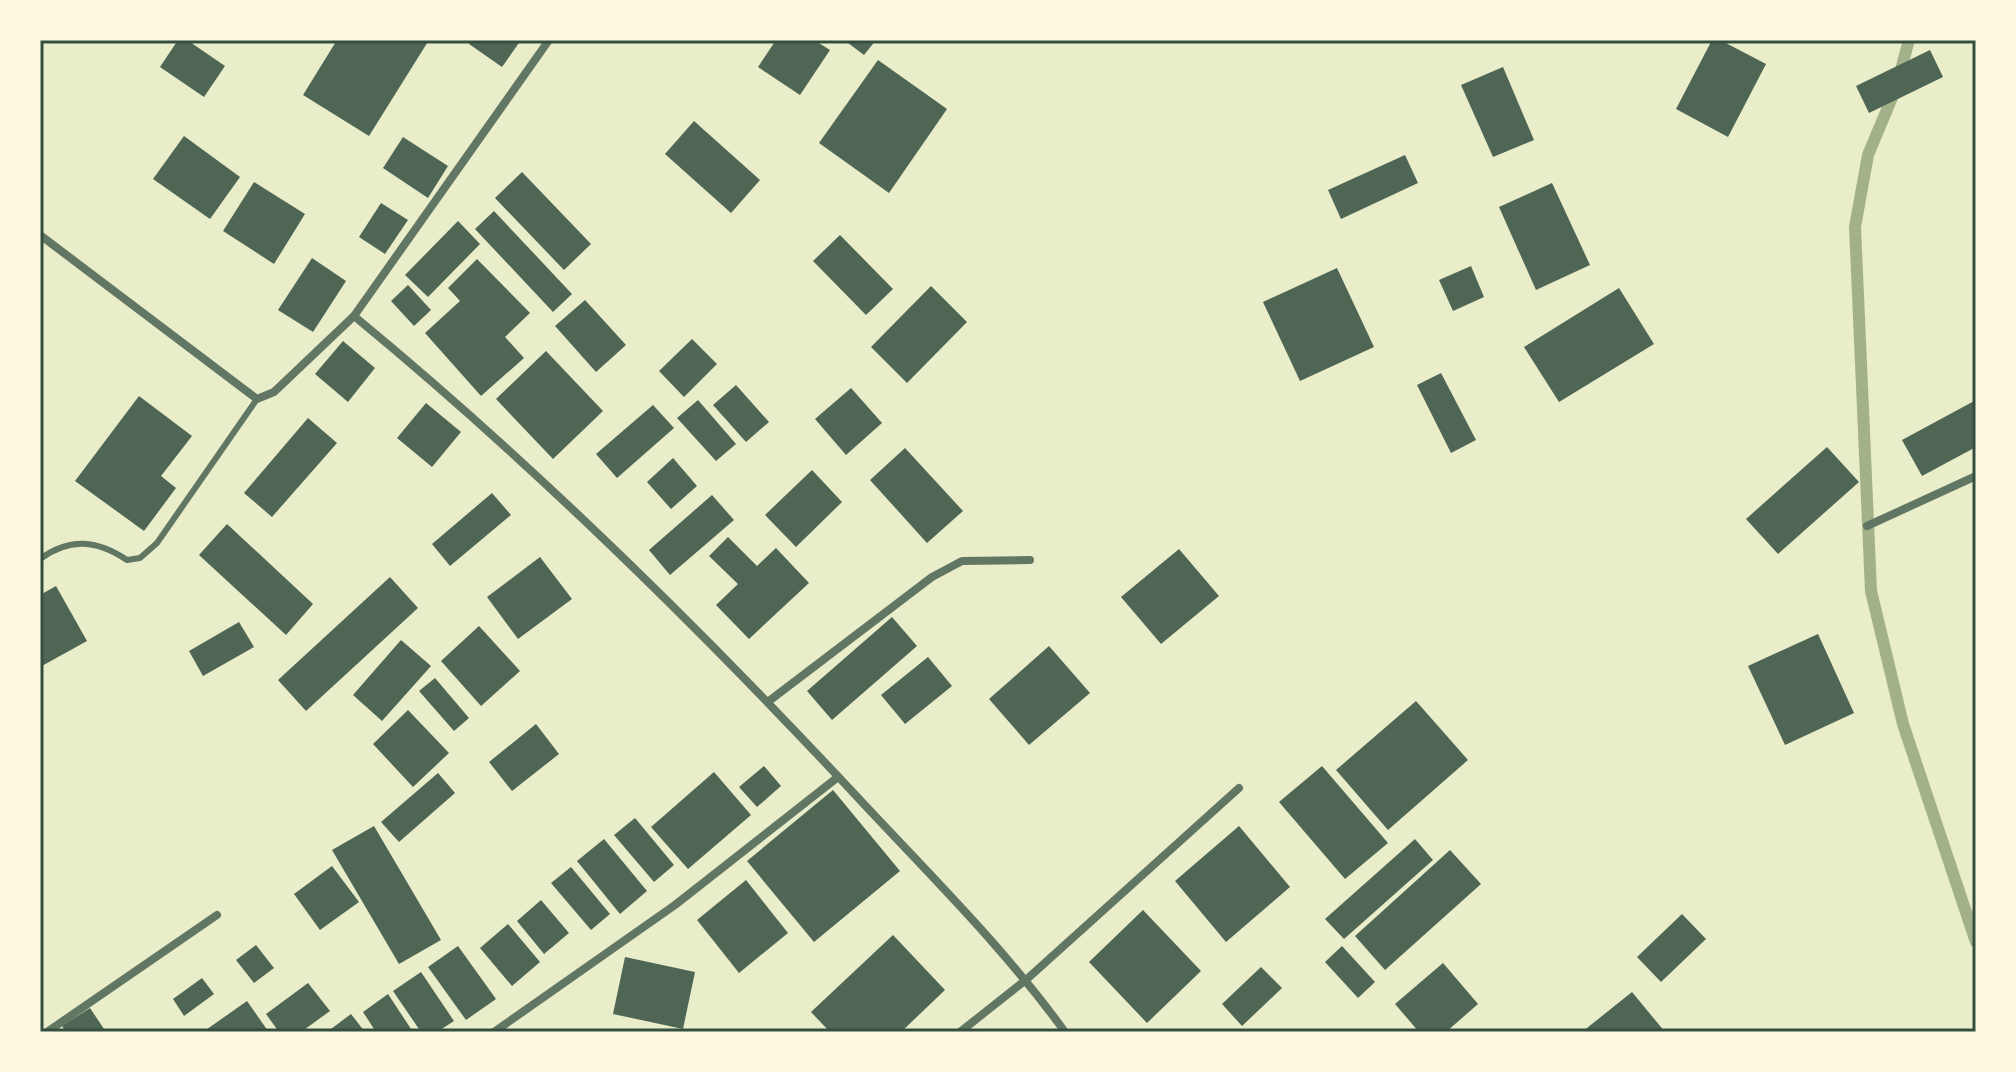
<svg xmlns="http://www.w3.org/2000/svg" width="2016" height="1072" viewBox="0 0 2016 1072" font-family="Spectral,serif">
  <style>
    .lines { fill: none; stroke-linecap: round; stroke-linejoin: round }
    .stream { stroke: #a3b18a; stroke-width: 12 }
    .building { fill: #4f6655 }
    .service { stroke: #617663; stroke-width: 6 }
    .minor { stroke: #617663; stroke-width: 8 }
    .neatline { fill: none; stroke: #344e41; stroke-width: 3 }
  </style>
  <rect width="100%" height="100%" fill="#e9edc9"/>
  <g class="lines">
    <!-- stream -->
    <path class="stream" d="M1909,40l-13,48 -28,67 -13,72 16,364 32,133 73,218"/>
  </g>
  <!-- building -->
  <g class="building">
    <path d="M178,40h9l38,26 -21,31 -44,-30z"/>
    <path d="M337,40h92l-60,96 -66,-41z"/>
    <path d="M471,40h50l-19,27 -33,-23z"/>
    <path d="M776,40h38l16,10 -30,45 -42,-28z"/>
    <path d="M844,40h32l-12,15z"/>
    <path d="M1712,40h8l46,24 -38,73 -52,-28z"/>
    <path d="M1930,50l13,27 -74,36 -13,-27z"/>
    <path d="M878,60l69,49 -58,84 -70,-50z"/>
    <path d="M1503,67l31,73 -41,17 -32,-72z"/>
    <path d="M694,121l66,59 -29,33 -66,-59z"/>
    <path d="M184,136l56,41 -30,42 -57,-40z"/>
    <path d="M403,137l45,29 -20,32 -45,-30z"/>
    <path d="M1405,155l13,28 -77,36 -13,-29z"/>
    <path d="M522,172l69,72 -27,26 -69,-72z"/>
    <path d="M254,182l51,32 -31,50 -51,-33z"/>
    <path d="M1552,183l38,82 -54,25 -37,-83z"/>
    <path d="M381,203l27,17 -23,34 -26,-17z"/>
    <path d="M494,211l78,83 -19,18 -78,-83z"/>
    <path d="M458,221l22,23 -52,53 -23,-22z"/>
    <path d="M840,235l53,54 -27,26 -53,-54z"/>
    <path d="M312,258l34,23 -33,51 -35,-22z"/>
    <path d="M477,259l53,54 -25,24 19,21 -43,38 -56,-63 35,-32 -12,-13z"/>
    <path d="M1471,266l13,31 -31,14 -14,-31z"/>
    <path d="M1337,268l37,79 -74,34 -37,-79z"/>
    <path d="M408,285l23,25 -17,16 -23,-25z"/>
    <path d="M931,286l36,36 -60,61 -36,-36z"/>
    <path d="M1619,288l35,56 -95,58 -35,-55z"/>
    <path d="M585,300l41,45 -30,27 -41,-46z"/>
    <path d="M692,339l25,25 -33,33 -25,-26z"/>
    <path d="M343,341l32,27 -27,34 -33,-28z"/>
    <path d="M546,351l57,60 -50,48 -57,-60z"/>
    <path d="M1441,373l35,67 -25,13 -34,-68z"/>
    <path d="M736,385l33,37 -23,20 -33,-37z"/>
    <path d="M851,388l31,35 -36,32 -31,-36z"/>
    <path d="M139,396l53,40 -31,40 15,12 -32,43 -69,-50z"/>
    <path d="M698,400l38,44 -20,17 -39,-43z"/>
    <path d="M1976,400v47l-54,29 -20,-36z"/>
    <path d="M426,403l35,29 -29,35 -35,-29z"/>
    <path d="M653,405l21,23 -57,50 -21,-24z"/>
    <path d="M308,418l29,25 -65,74 -28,-24z"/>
    <path d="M1827,447l32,35 -81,72 -32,-35z"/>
    <path d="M905,448l58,63 -36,32 -57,-63z"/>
    <path d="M673,458l24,28 -26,23 -24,-27z"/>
    <path d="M812,470l30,32 -46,45 -31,-32z"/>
    <path d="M492,493l19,22 -61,51 -18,-22z"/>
    <path d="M712,495l22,25 -64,55 -21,-25z"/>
    <path d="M227,524l86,80 -27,31 -87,-80z"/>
    <path d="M728,537l29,29 19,-18 33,35 -60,56 -33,-34 22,-21 -29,-28z"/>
    <path d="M1179,549l40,47 -58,48 -40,-47z"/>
    <path d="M540,557l32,42 -54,40 -31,-42z"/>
    <path d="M390,577l28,31 -112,103 -28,-31z"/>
    <path d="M56,586l31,55 -47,26v-72z"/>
    <path d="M892,617l25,29 -85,74 -25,-29z"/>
    <path d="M239,622l15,25 -51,29 -14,-25z"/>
    <path d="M479,626l41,45 -39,35 -40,-45z"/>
    <path d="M1818,634l36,79 -69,32 -37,-79z"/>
    <path d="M401,640l30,26 -49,55 -29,-26z"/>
    <path d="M1049,646l41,47 -61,52 -40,-46z"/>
    <path d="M928,657l24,29 -47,38 -24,-29z"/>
    <path d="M435,678l34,40 -15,13 -35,-40z"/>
    <path d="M1416,701l52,59 -80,70 -52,-60z"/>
    <path d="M408,710l41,43 -36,34 -40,-43z"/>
    <path d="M536,724l23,30 -47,37 -23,-29z"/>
    <path d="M764,766l17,20 -24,21 -18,-20z"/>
    <path d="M1322,766l66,77 -43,36 -66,-77z"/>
    <path d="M714,772l37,43 -63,54 -37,-42z"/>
    <path d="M438,773l17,20 -56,49 -18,-20z"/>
    <path d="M833,790l67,81 -86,71 -67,-81z"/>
    <path d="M635,818l39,47 -20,17 -40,-47z"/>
    <path d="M374,826l67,114 -42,24 -67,-114z"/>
    <path d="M1239,826l51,61 -64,55 -51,-61z"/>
    <path d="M604,839l43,52 -27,23 -43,-53z"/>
    <path d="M1415,839l18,21 -89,79 -19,-20z"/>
    <path d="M1450,850l31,34 -96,86 -30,-34z"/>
    <path d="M332,866l27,36 -39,28 -26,-36z"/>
    <path d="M571,867l39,47 -19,16 -40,-47z"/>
    <path d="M746,880l42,53 -49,40 -42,-53z"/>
    <path d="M541,900l28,33 -25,21 -27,-33z"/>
    <path d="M1143,910l58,61 -54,52 -58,-61z"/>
    <path d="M1682,914l24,25 -45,43 -24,-25z"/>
    <path d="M508,924l32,38 -28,24 -32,-38z"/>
    <path d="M893,935l52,55 -44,42h-71l-19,-20z"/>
    <path d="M256,945l18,23 -20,15 -18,-23z"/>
    <path d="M458,946l38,53 -30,21 -38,-53z"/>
    <path d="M1342,946l33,36 -17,16 -33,-36z"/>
    <path d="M625,957l70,15 -12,57 -70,-15z"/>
    <path d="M1443,963l35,41 -32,28h-27l-24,-28z"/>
    <path d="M1261,967l21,21 -40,38 -20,-22z"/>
    <path d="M421,972l33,49 -17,11h-16l-28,-41z"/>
    <path d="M202,978l12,16 -30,22 -11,-17z"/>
    <path d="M308,983l22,28 -29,21h-22l-13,-18z"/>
    <path d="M1632,992l33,40h-83z"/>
    <path d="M388,994l25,38h-37l-13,-20z"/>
    <path d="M247,1001l21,30 -65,1z"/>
    <path d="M90,1008l16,24h-40l-4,-6z"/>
    <path d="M351,1014l14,18h-38z"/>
  </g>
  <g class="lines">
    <!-- service -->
    <path class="service" d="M40,559c30,-22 57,-19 87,1l13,-2 17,-15 100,-144"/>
    <!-- minor -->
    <g class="minor">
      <path d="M40,235l217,164 17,-7 80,-76 195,-276"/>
      <path d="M354,316c181,149 348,314 507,485 70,75 144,148 204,231"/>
      <path d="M1867,526l109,-50"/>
      <path d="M769,701l163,-124 30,-16 68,-1"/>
      <path d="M47,1032l170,-117"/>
      <path d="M494,1032l181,-127 163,-128"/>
      <path d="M960,1032l67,-53 212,-191"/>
    </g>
  </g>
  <!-- border -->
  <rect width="2016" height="1072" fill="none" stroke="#fefae0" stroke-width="84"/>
  <rect x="42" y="42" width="1932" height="988" class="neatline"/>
</svg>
